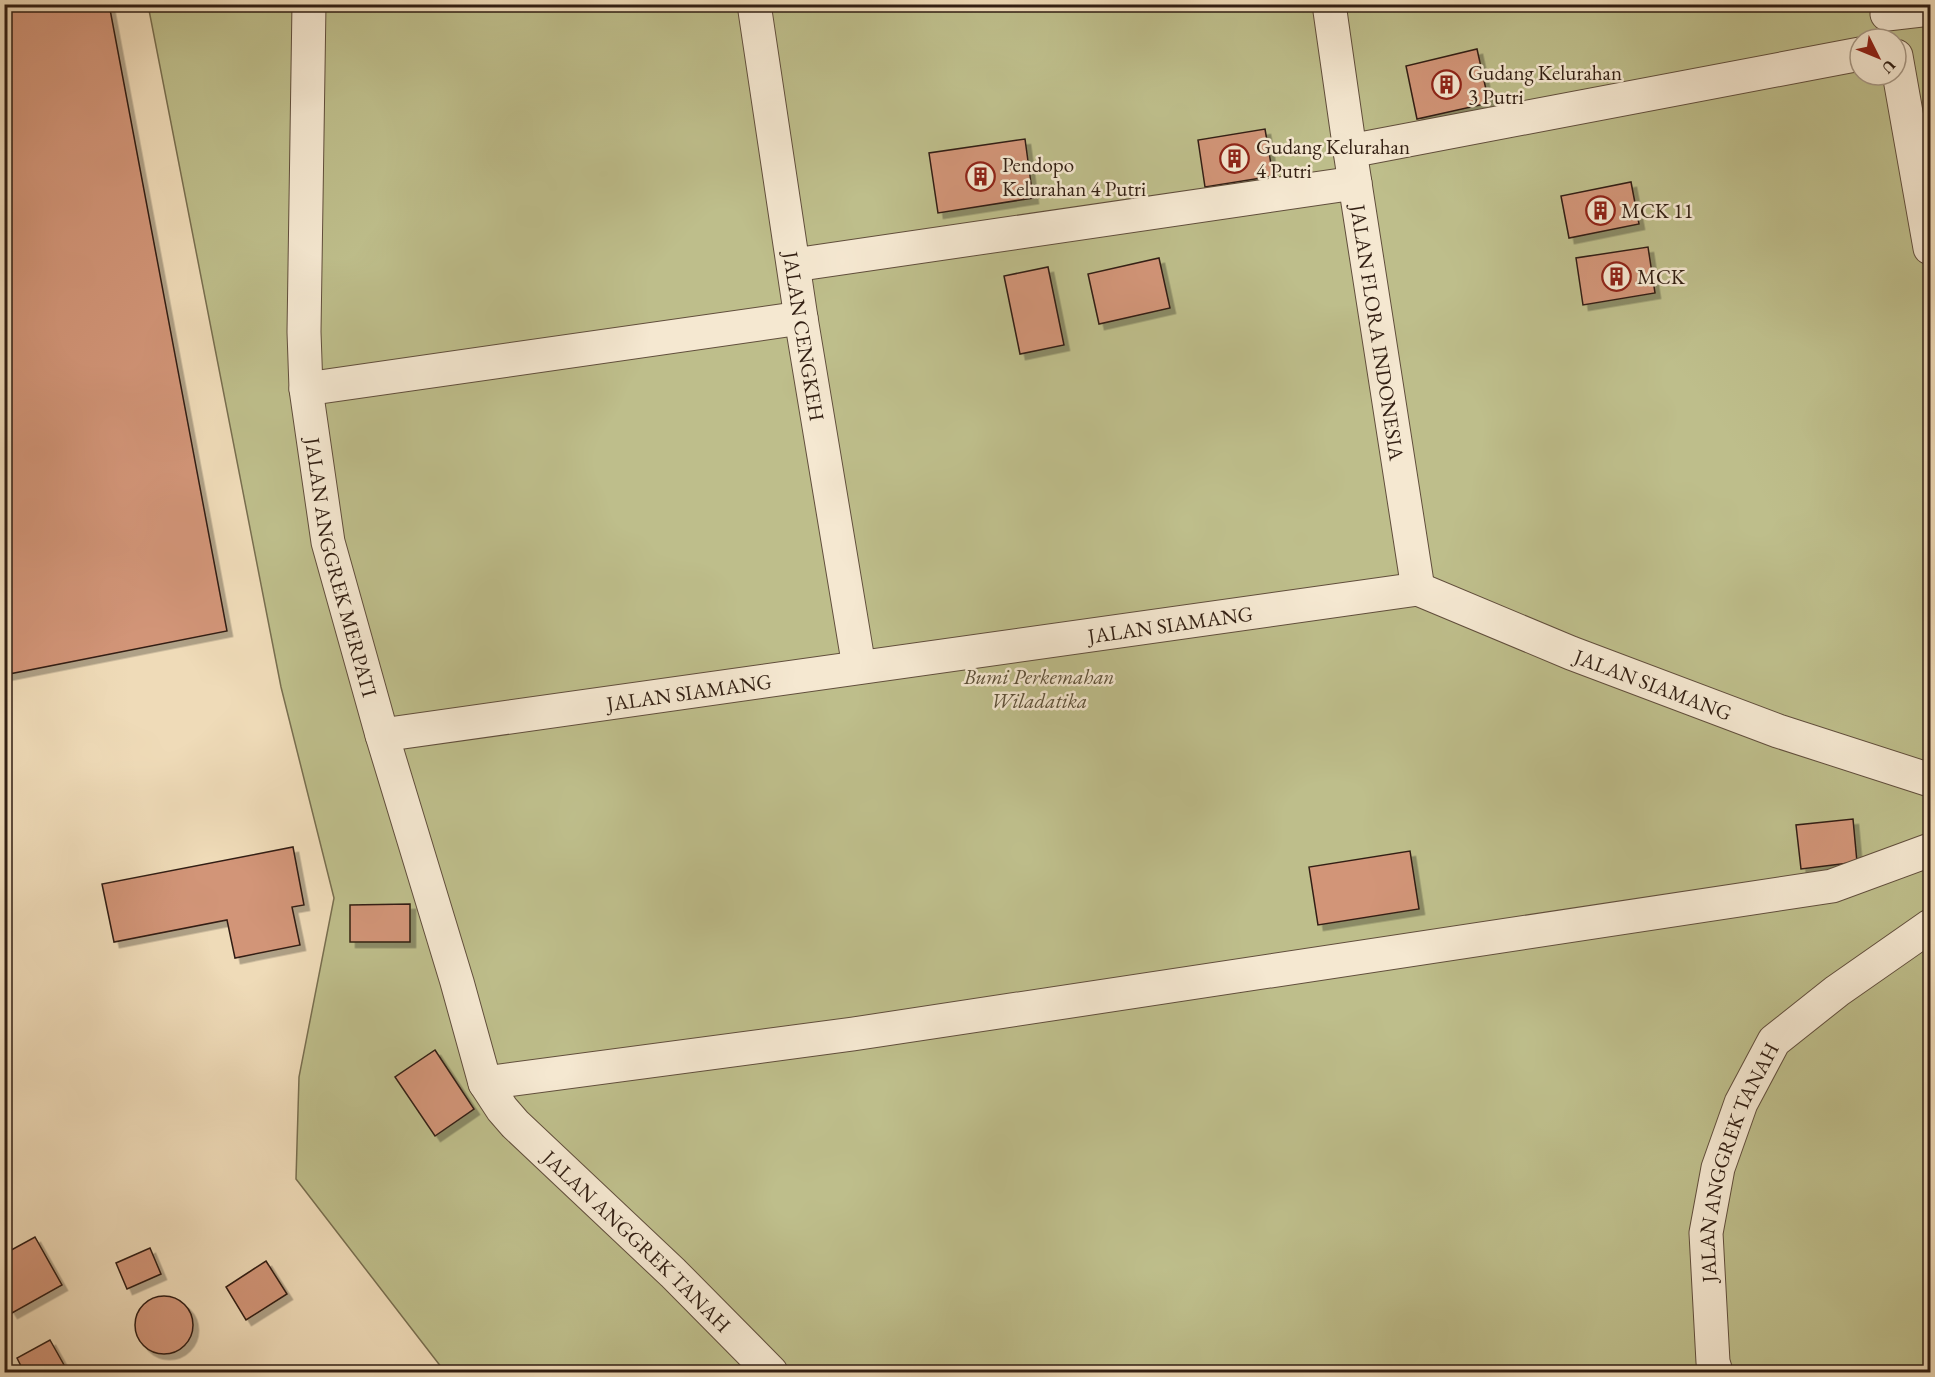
<svg xmlns="http://www.w3.org/2000/svg" width="1935" height="1377" viewBox="0 0 1935 1377" font-family="'EB Garamond',serif">
  <style>
    .green { fill: #bebe8b; stroke: #786e4f; stroke-width: 1.5; fill-rule: evenodd }
    .building { fill: #d29578; stroke: #321f13; stroke-width: 1.5; filter: url(#shadow) }
    .lines { fill: none; stroke-linecap: round; stroke-linejoin: round }
    .minor-casing { stroke: #614e3c; stroke-width: 35 }
    .minor { stroke: #f5e8d1; stroke-width: 33 }
    .labels { text-anchor: middle; dominant-baseline: central; stroke-width: 5; stroke-linejoin: round; paint-order: stroke }
    .poi-label { font-size: 21px; fill: #321f13; stroke: #f5e8d1; text-anchor: start }
    .street-label { font-size: 21px; fill: #321f13; stroke: #f5e8d1 }
    .park-label { font-size: 21px; font-style: italic; fill: #5c4f37; stroke: #f5e8d1 }
  </style>
  <defs>
    <filter id="shadow"><feDropShadow dx="5.5" dy="5.5" stdDeviation="0" flood-color="#0004"/></filter>
  </defs>
  <rect width="100%" height="100%" fill="#efdbb8"/>
  <filter id="stains"><feTurbulence type="fractalNoise" baseFrequency=".00333" numOctaves="4"/><feColorMatrix values="0 0 0 0 .2 0 0 0 0 .09 0 0 0 0 .02 0 0 0 .5 -.17"/></filter>
  <radialGradient id="worn" r=".72"><stop offset=".6" stop-color="#630" stop-opacity="0"/><stop offset="1" stop-color="#630" stop-opacity=".3"/></radialGradient>
  <!-- green -->
  <path class="green" d="M148,5h1782v1367h-1485l-149,-193 3,-102 35,-179 -53,-211zM1860,39h36v36h-36z"/>
  <!-- building -->
  <g class="building">
    <path d="M4,4h105l118,627 -223,44z"/>
    <path d="M1477,49l12,54 -72,16 -11,-53z"/>
    <path d="M1265,129l8,47 -68,11 -7,-47z"/>
    <path d="M1025,139l8,59 -95,15 -9,-60z"/>
    <path d="M1631,182l8,42 -70,14 -8,-42z"/>
    <path d="M1648,247l7,46 -72,12 -7,-47z"/>
    <path d="M1159,258l11,50 -71,16 -11,-50z"/>
    <path d="M1048,267l16,78 -44,9 -16,-78z"/>
    <path d="M1853,819l4,43 -56,7 -5,-44z"/>
    <path d="M293,847l11,58 -12,2 8,38 -65,13 -8,-38 -113,22 -12,-58z"/>
    <path d="M1410,851l9,58 -101,16 -9,-58z"/>
    <path d="M410,904v38h-60v-37z"/>
    <path d="M435,1050l39,59 -39,27 -40,-59z"/>
    <path d="M35,1237l27,48 -50,28 -8,-13v-46z"/>
    <path d="M150,1248l11,26 -34,15 -11,-26z"/>
    <path d="M266,1261l21,33 -41,26 -20,-33z"/>
    <circle cx="164" cy="1325" r="29"/>
    <path d="M50,1340l18,32h-44l-7,-14z"/>
  </g>
  <g class="lines">
    <defs>
      <g id="minor">
        <path id="s1" d="M309,4l-5,328 2,57 22,153 54,193 75,247 28,101 17,26 13,15 158,149 98,99"/>
        <path id="s2" d="M754,4l47,314 58,349"/>
        <path id="s3" d="M1329,4l21,147 68,438"/>
        <path d="M1887,14l43,-5"/>
        <path d="M1896,56l34,192"/>
        <path d="M1350,151l510,-97"/>
        <path d="M794,265l561,-82"/>
        <path d="M306,389l495,-71"/>
        <path id="s4" d="M382,735l1036,-146 153,64 207,78 152,49"/>
        <path d="M485,1083l368,-49 979,-148 98,-36"/>
        <path id="s5" d="M1716,1372l-3,-10 -7,-129 12,-65 23,-65 33,-62 63,-50 93,-65"/>
      </g>
    </defs>
    <!-- minor casing -->
    <use href="#minor" class="minor-casing"/>
    <!-- minor -->
    <use href="#minor" class="minor"/>
  </g>
  <!-- icons -->
  <defs>
    <symbol id="building-ring" viewBox="-11 -11 22 22"><circle r="9.5" fill="#f5e8d1" stroke="#8f2418" stroke-width="1.5"/><path d="M-4-6H4V6H1V3H-1V6H-4ZM-2.5-4.3h1.7v1.8h-1.7ZM.8-4.3h1.7v1.8H.8ZM-2.5-1h1.7V.8h-1.7ZM.8-1h1.7V.8H.8Z" fill="#8f2418"/></symbol>
  </defs>
  <g fill-rule="evenodd">
    <use href="#building-ring" x="1430" y="68" width="33" height="33"/>
    <use href="#building-ring" x="1218" y="142" width="33" height="33"/>
    <use href="#building-ring" x="964" y="160" width="33" height="33"/>
    <use href="#building-ring" x="1584" y="194" width="33" height="33"/>
    <use href="#building-ring" x="1600" y="260" width="33" height="33"/>
  </g>
  <g class="labels">
    <!-- poi labels -->
    <g class="poi-label">
      <text x="1468" y="72">Gudang Kelurahan<tspan x="1468" dy="24">3 Putri</tspan></text>
      <text x="1256" y="146">Gudang Kelurahan<tspan x="1256" dy="24">4 Putri</tspan></text>
      <text x="1002" y="164">Pendopo<tspan x="1002" dy="24">Kelurahan 4 Putri</tspan></text>
      <text x="1621" y="210">MCK 11</text>
      <text x="1637" y="276">MCK</text>
    </g>
    <!-- street labels -->
    <g class="street-label">
      <text stroke="none"><textPath href="#s3" startOffset="332">JALAN FLORA INDONESIA</textPath></text>
      <text stroke="none"><textPath href="#s2" startOffset="336">JALAN CENGKEH</textPath></text>
      <text stroke="none"><textPath href="#s1" startOffset="567">JALAN ANGGREK MERPATI</textPath></text>
      <text stroke="none"><textPath href="#s4" startOffset="796">JALAN SIAMANG</textPath></text>
      <text stroke="none"><textPath href="#s4" startOffset="1300">JALAN SIAMANG</textPath></text>
      <text stroke="none"><textPath href="#s4" startOffset="310">JALAN SIAMANG</textPath></text>
      <text stroke="none"><textPath href="#s5" startOffset="216">JALAN ANGGREK TANAH</textPath></text>
      <text stroke="none"><textPath href="#s1" startOffset="1323">JALAN ANGGREK TANAH</textPath></text>
    </g>
    <!-- park labels -->
    <g class="park-label">
      <text x="1039" y="676">Bumi Perkemahan<tspan x="1039" dy="24">Wiladatika</tspan></text>
    </g>
  </g>
  <!-- margin -->
  <rect width="1935" height="1377" fill="none" stroke="#efdbb8" stroke-width="24"/>
  <rect x="6" y="6" width="1923" height="1365" fill="none" stroke="#321f13" stroke-width="3"/>
  <rect x="12" y="12" width="1911" height="1353" fill="none" stroke="#321f13" stroke-width="1.5"/>
  <!-- north arrow -->
  <g transform="translate(1878 57) rotate(133)"><circle r="28" fill="#f5e8d1" stroke="#a79885" stroke-width="1.5"/>
  <path d="M0-4.5L10 22L0 15L-10 22Z" fill="#8f2418"/>
  <text y="-9" font-size="16" font-weight="bold" text-anchor="middle" fill="#321f13">U</text>
  </g>
  <rect width="100%" height="100%" filter="url(#stains)"/>
  <rect width="100%" height="100%" fill="url(#worn)"/>
</svg>
